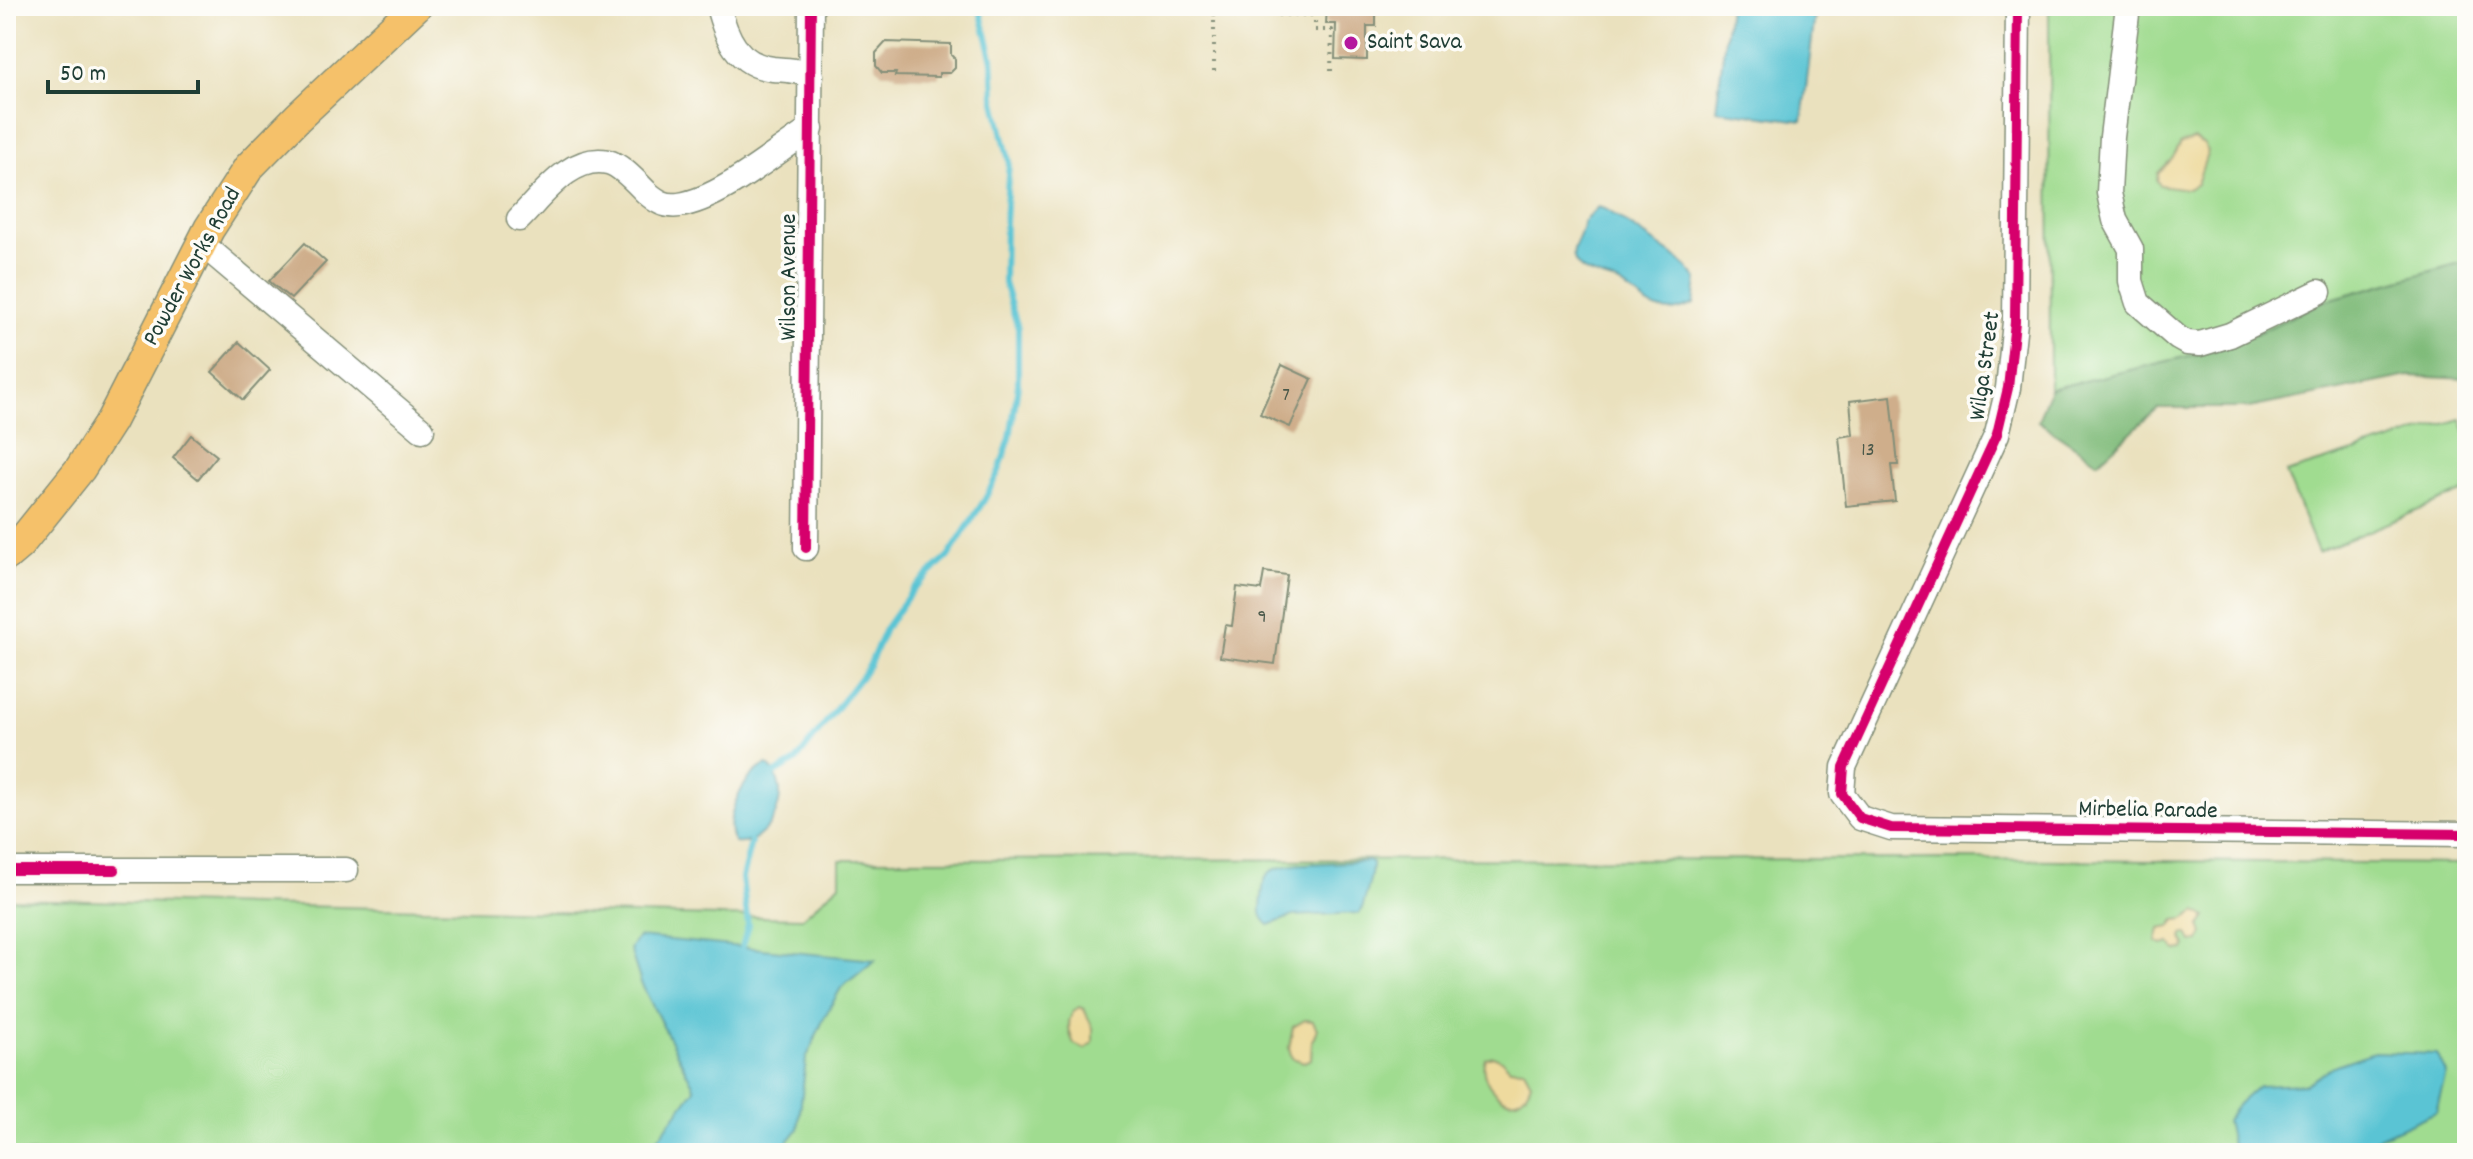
<svg xmlns="http://www.w3.org/2000/svg" width="2473" height="1159" viewBox="0 0 2473 1159" font-family="Dekko,sans-serif">
  <style>
    .green { fill: #a0dc90; stroke: #608c62; stroke-width: 2 }
    .forest { fill: #80bc7a; stroke: #507c57; stroke-width: 2 }
    .sand { fill: #eeda9e; stroke: #868c69; stroke-width: 2 }
    .water { fill: #5ac4d4; stroke: #3c8084; stroke-width: 2 }
    .lines { fill: none; stroke-linecap: round; stroke-linejoin: round }
    .stream { stroke: #5ac4d4; stroke-width: 6 }
    .building { fill: #cfae8b }
    .minor-casing { stroke: #848f79; stroke-width: 27 }
    .major-casing { stroke: #848f79; stroke-width: 33 }
    .path { stroke: #848f79; stroke-width: 4; stroke-dasharray: 2 6; stroke-linecap: butt }
    .minor { stroke: #fff; stroke-width: 24 }
    .major { stroke: #f5c16b; stroke-width: 30 }
    .cycleway-casing { stroke: #fdfcf7; stroke-width: 15 }
    .cycleway { stroke: #d6006c; stroke-width: 10 }
    .poi-dot { fill: #b5179e; stroke: #fdfcf7; stroke-width: 3 }
    .labels { text-anchor: middle; dominant-baseline: central; stroke-width: 7; stroke-linejoin: round; paint-order: stroke }
    .number-label { font-size: 20px; fill: #4b594a }
    .poi-label { font-size: 24px; fill: #1f3d34; stroke: #fdfcf7; text-anchor: start }
    .street-label { font-size: 24px; fill: #1f3d34; stroke: #fdfcf7 }
  </style>
  <rect width="100%" height="100%" fill="#fdfcf7"/>
  <filter id="ink" filterUnits="userSpaceOnUse"><feTurbulence type="fractalNoise" baseFrequency=".0125" numOctaves="2"/><feDisplacementMap in="SourceGraphic" scale="16" xChannelSelector="R" yChannelSelector="G"/><feConvolveMatrix kernelMatrix="1 2 1 2 8 2 1 2 1" color-interpolation-filters="sRGB"/></filter>
  <filter id="wash" filterUnits="userSpaceOnUse"><feTurbulence type="fractalNoise" baseFrequency=".006" numOctaves="4" result="noise"/><feDisplacementMap in="SourceGraphic" scale="32" xChannelSelector="R" yChannelSelector="G"/><feGaussianBlur stdDeviation="1.8" result="paint"/><feColorMatrix in="noise" values="0 0 0 0 0 0 0 0 0 0 0 0 0 0 0 0 0 1.4 0 .05"/><feComposite in="paint" operator="in"/></filter>
  <g filter="url(#wash)">
    <rect width="100%" height="100%" fill="#eae1be"/>
    <!-- green -->
    <g class="green">
      <path d="M2049,6h418v255l-143,40 -93,45 -181,43z"/>
      <path d="M2461,419l6,16v55l-149,62 -32,-79z"/>
      <path d="M1952,859l515,5v289h-2461v-254l796,19 38,-34v-24z"/>
    </g>
    <!-- forest -->
    <path class="forest" d="M2467,261v118l-58,-3 -160,32h-91l-60,54 -60,-41 12,-32 181,-43 93,-45z"/>
    <!-- sand -->
    <g class="sand">
      <path d="M2194,139l10,5 4,7 -11,33 -9,5 -28,-4 -3,-4 1,-8 14,-14 9,-16z"/>
      <path d="M2197,911l9,6 -6,9 3,8 -3,7 -8,1 -4,-8h-4l-2,4 4,8 -2,4 -8,1 -6,-8 -7,2 -6,-3 3,-13 10,-2 5,-7 9,-1z"/>
      <path d="M1079,1007l5,2 9,19v15l-8,6 -11,-5c-6,-13 -9,-28 5,-37z"/>
      <path d="M1305,1020l8,1 4,8 -5,12 -1,18 -7,3 -12,-4 -3,-10 4,-21z"/>
      <path d="M1493,1056l9,4 8,8 14,1 7,13c-13,42 -56,3 -46,-24z"/>
    </g>
    <!-- water -->
    <g class="water">
      <path d="M1729,6h87l-14,115 -86,-11z"/>
      <path d="M1598,207l9,3 73,50 17,19 -3,25c-14,6 -22,9 -36,5 -16,-4 -27,-21 -43,-27 -13,-5 -37,-8 -41,-24 -3,-13 10,-23 9,-36z"/>
      <path d="M767,765c30,23 3,82 -32,78 -15,-20 9,-71 32,-78z"/>
      <path d="M1367,861l5,2c1,14 -7,32 -10,47l-3,3 -66,3 -24,9c-11,-9 -8,-16 -7,-28 1,-8 1,-17 7,-24 14,-13 77,-9 98,-12z"/>
      <path d="M638,937l237,23 -34,28 -17,30 -18,41 -8,70 -19,24h-141l17,-11 40,-53 -54,-106 -11,-34z"/>
      <path d="M2374,1052l63,2 9,19 -10,39 -91,41h-100l-14,-9 -5,-23 12,-17 20,-18 48,-2 30,-19z"/>
    </g>
    <g class="lines">
      <!-- stream -->
      <g class="stream">
        <path d="M774,774l22,-13 73,-95 16,-37 29,-41 34,-31 37,-58 14,-28 11,-33 8,-53v-57l-14,-45 1,-61 4,-61 -15,-64 -2,-40 -13,-51"/>
        <path d="M742,947l6,-22 -6,-47 9,-36"/>
      </g>
    </g>
    <g id="blocks">
      <!-- building -->
      <g class="building">
        <path d="M1368,6v3h8v17h-9v34l-32,-1 1,-35h-10l1,-17z"/>
        <path d="M886,42l65,2v11l4,4v9l-5,5h-11v4l-44,-1 1,-3h-14l-6,-7v-13z"/>
        <path d="M305,243l21,19 -35,37 -22,-18z"/>
        <path d="M239,342l31,28 -27,30 -31,-28z"/>
        <path d="M1282,365l30,14 -22,48 -30,-13z"/>
        <path d="M1891,396l7,69h-7l4,36 -49,5 -7,-69 14,-2 -3,-34z"/>
        <path d="M191,435l26,21 -19,23 -25,-21z"/>
        <path d="M1264,572l23,3 -12,89 -55,-7 5,-32 7,1 5,-39 24,3z"/>
      </g>
    </g>
  </g>
  <g filter="url(#ink)">
    <use href="#blocks" fill-opacity="0" stroke="#848f79" stroke-width="2"/>
    <g class="lines">
      <defs>
        <g id="minor">
          <path d="M718,6c8,31 19,59 55,63 13,1 26,1 38,7"/>
          <path d="M2018,6l-3,316 -7,66 -11,46 -153,333 -2,27 18,24 31,10 576,6"/>
          <path d="M2128,6l-16,131 -3,56 6,27 16,29v32l7,22 40,35 9,5 13,1 30,-9 89,-43"/>
          <path d="M519,219c23,-23 52,-65 89,-57 13,3 29,21 38,30 10,9 19,15 33,13 42,-6 95,-52 132,-76"/>
          <path d="M201,243l221,187"/>
          <path d="M806,548l5,-542"/>
          <path d="M6,870h340"/>
        </g>
        <path id="major" d="M6,556l13,-11 61,-76 31,-48 98,-192 40,-62 49,-50 118,-111"/>
      </defs>
      <!-- minor casing -->
      <use href="#minor" class="minor-casing"/>
      <!-- major casing -->
      <use href="#major" class="major-casing"/>
      <!-- path -->
      <g class="path">
        <path d="M1215,6l-1,8 101,1"/>
        <path d="M1315,6v24h17l-1,41"/>
        <path d="M1214,71v-57"/>
      </g>
      <!-- minor -->
      <use href="#minor" class="minor"/>
      <!-- major -->
      <use href="#major" class="major"/>
      <defs>
        <g id="cycleway">
          <path d="M2018,6l-3,316 -7,66 -11,46 -153,333 -2,27 18,24 31,10 576,6"/>
          <path d="M806,548l5,-542"/>
          <path d="M6,870h109"/>
        </g>
      </defs>
      <!-- cycleway casing -->
      <use href="#cycleway" class="cycleway-casing"/>
      <!-- cycleway -->
      <use href="#cycleway" class="cycleway"/>
    </g>
  </g>
  <!-- markers -->
  <circle class="poi-dot" cx="1351" cy="43" r="8"/>
  <g class="labels">
    <!-- number labels -->
    <g class="number-label">
      <text x="1286" y="396">7</text>
      <text x="1868" y="451">13</text>
      <text x="1262" y="618">9</text>
    </g>
    <!-- poi labels -->
    <g class="poi-label">
      <text x="1367" y="43">Saint Sava</text>
    </g>
    <!-- street labels -->
    <g class="street-label">
      <text transform="translate(193 267) rotate(-61)">Powder Works Road</text>
      <text transform="translate(790 277) rotate(-90)">Wilson Avenue</text>
      <text transform="translate(1986 366) rotate(-82)">Wilga Street</text>
      <text transform="translate(2148 811) rotate(1)">Mirbelia Parade</text>
    </g>
  </g>
  <!-- margin -->
  <rect width="2473" height="1159" fill="none" stroke="#fdfcf7" stroke-width="32"/>
  <!-- scale -->
  <path d="M48 80v12h150v-12" fill="none" stroke="#1f3d34" stroke-width="4"/>
  <text x="60" y="80" font-size="24" fill="#1f3d34" stroke="#fdfcf7" stroke-width="6" paint-order="stroke">50 m</text>
</svg>
